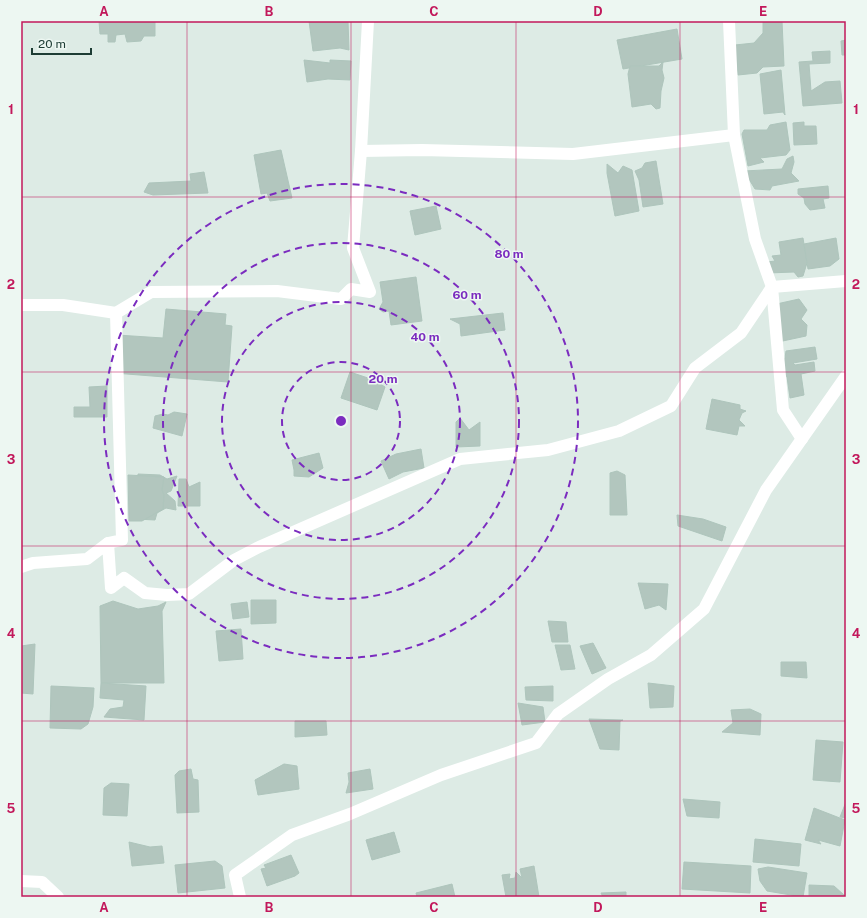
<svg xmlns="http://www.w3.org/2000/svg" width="867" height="918" viewBox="0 0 867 918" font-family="'Public Sans',sans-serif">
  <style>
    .building { fill: #b2c6be; stroke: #aec5bc }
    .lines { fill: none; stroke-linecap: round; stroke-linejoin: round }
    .minor { stroke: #fff; stroke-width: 12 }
    .grid { fill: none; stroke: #c2185b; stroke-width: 1; stroke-opacity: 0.55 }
    .ring { fill: none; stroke: #7b2cbf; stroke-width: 2; stroke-dasharray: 7 5 }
    .centre { fill: #7b2cbf; stroke: #edf7f2; stroke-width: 2 }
    .ring-label { font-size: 12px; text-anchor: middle; font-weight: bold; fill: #7b2cbf; stroke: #edf7f2; stroke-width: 3; stroke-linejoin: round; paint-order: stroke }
    .neatline { fill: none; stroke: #c2185b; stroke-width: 1.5 }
    .grid-label { font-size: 13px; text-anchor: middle; font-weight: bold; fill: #c2185b }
  </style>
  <rect width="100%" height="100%" fill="#ddebe5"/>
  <!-- building -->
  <g class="building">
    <path d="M99,21h56v15h-11l-3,5 -14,1 -2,-8 -9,1 -1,7h-7v-8h-8z"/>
    <path d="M309,21h39l1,29 -9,-2 -27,3z"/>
    <path d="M763,21h19l2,45 -21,1 -6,6 -19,2 -3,-30 19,-2 9,-10z"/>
    <path d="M677,29l5,30 -59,10 -6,-29z"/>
    <path d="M846,40v15h-4l-1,-14z"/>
    <path d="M830,51v12l-21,1 2,27 14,-9 15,-1 2,22 -39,3 -4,-44 14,-1 -1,-9z"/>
    <path d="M304,60l26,3v-3l21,1 -1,19 -22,-1 -21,3z"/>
    <path d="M663,62l-1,8 2,8 -3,13 -1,17 -4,1 -5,-5 -19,3 -4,-33 2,-8h29z"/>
    <path d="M781,70l4,45 -2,-3 -19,2 -4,-40z"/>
    <path d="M786,122l4,28 -4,5 -26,3 4,4 -16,4 -6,-32 2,-4h23l3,-5z"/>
    <path d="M804,122v4h12l1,18 -23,1 -1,-22z"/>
    <path d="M281,150l11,48 -22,3 -3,-8 -6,1 -7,-39z"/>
    <path d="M793,156l1,6 -3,11 8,8 -27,5 -2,4 -15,-1 -11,-18 38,-2 5,-10z"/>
    <path d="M656,161l7,43 -20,3 -4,-27 -4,-9 7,-3 3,-5z"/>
    <path d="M607,164l11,9 5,-7 9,4 7,41 -24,5 -8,-43z"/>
    <path d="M204,172l4,21 -55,2 -9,-3 5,-9 42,-2 -1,-7z"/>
    <path d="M828,186l1,12 -6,1 2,9 -15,2 -5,-6 -1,-6 -6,-4v-5z"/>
    <path d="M436,206l5,23 -26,6 -5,-24z"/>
    <path d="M803,238l4,25 -4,13 -5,1 -4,-5 -26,1 -1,-11 8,-1 -3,-5 9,-1 -2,-13z"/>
    <path d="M836,238l3,21 -9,7 -22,3 -4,-25z"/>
    <path d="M416,277l6,44 -31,4 -2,-14 -6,1 -4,-3 4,-7 -3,-20z"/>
    <path d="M799,299l8,11 -6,9 6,6 -1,11 -28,6 -6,-37z"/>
    <path d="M166,309l60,5 -1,11 7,1 -4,56 -114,-9 3,-38 46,3z"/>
    <path d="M503,313l2,17 -44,6 -1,-12 -10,-5z"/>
    <path d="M815,347l2,12 -24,4 2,2 19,-3 1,9 -14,3 3,21 -14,3 -3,-21 -6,-10 4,-9 1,-7z"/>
    <path d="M350,372l24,8 11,7 -8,23 -36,-12z"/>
    <path d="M107,386v31h-33v-10h16l-1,-20z"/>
    <path d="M712,399l28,6v4l6,2 -4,2 -3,7 6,6h-6l-2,9 -31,-6z"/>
    <path d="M174,412l13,2 -5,22 -29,-8 2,-12 8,-2 5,1z"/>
    <path d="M460,418l9,12 11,-8v24l-24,1v-25z"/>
    <path d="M421,449l3,19 -21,4 -14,7 -8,-18 15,-7z"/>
    <path d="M319,453l4,15 -14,9 -15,-1v-6l-2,-10z"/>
    <path d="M617,471l8,4 2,40h-17v-42z"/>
    <path d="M138,474l22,1 7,4 10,-3 -6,15 -5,2 9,8 1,9 -10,-2 -9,5 -2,7 -19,-1z"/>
    <path d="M128,475l36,2 -2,13 2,5 -1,14 -21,12h-13z"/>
    <path d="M179,479h7l3,8 11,-5v24h-22z"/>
    <path d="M677,515l26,4 23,8 -4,14 -44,-15z"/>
    <path d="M638,583l30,1 -2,26 -7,-5 -14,4z"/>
    <path d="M251,600h25v23l-25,1z"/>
    <path d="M113,601l25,8 20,-3 8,-4 -4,9 2,72h-63l-1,-77z"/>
    <path d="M247,602l2,15 -16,2 -2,-15z"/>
    <path d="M548,621l18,1 2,20h-16z"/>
    <path d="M241,629l2,30 -24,2 -3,-30z"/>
    <path d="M593,643l13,25 -14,6 -12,-28z"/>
    <path d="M35,644l-2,50 -12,-1v-47z"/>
    <path d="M555,645h15l5,24 -14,1z"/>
    <path d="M781,662h25l1,16 -26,-2z"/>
    <path d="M101,683l45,3 -2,34 -40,-3 6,-8 13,-2 1,-7 -24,-2z"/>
    <path d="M648,683l26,3 -1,21 -23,1z"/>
    <path d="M51,686l43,2 -1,19 -5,17 -7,5 -31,-1z"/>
    <path d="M553,686v15l-27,-1 -1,-13z"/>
    <path d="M518,703l25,4 2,15 -23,3z"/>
    <path d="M750,709l11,5 -1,21 -38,-3 11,-9 -2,-13z"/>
    <path d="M589,719l34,1 -3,1 -1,29 -19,-1z"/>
    <path d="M295,721h31l1,14 -32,2z"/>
    <path d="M816,740l27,2 -3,40 -27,-2z"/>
    <path d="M284,764l13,2 2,23 -41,6 -3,-15z"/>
    <path d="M191,769l2,10 5,1 1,32 -22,1 -2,-38 4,-4z"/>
    <path d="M370,769l3,20 -27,4 3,-11 -1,-9z"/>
    <path d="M111,783l18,1 -2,32 -24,-1 1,-27z"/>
    <path d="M683,799l37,3 -1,16 -32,-2z"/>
    <path d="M846,802v16l-6,-1z"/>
    <path d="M814,808l31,12 -5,26 -22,-6 3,4 -16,-4z"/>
    <path d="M394,832l6,20 -28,8 -6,-20z"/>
    <path d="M755,839l46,5 -2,22 -46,-4z"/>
    <path d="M129,842l21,5 12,-1 2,17 -32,3z"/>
    <path d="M291,855l8,18 -4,3 -28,10 -6,-17 5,-1 -2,-3z"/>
    <path d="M215,861l7,5 3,22 -47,5 -3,-28z"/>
    <path d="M684,862l67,4 -1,27 -68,-4z"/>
    <path d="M534,866l5,31h-33l-4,-22 8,-1 -1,5 6,-1 1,-6 6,6 -2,-9z"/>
    <path d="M768,867l39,6 -4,24 -36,-6 -7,-10 -2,-12z"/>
    <path d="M452,884l3,13h-38l-1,-4z"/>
    <path d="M809,885l25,1 10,9 -1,2h-34z"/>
    <path d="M626,892v5h-23l-2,-4z"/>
  </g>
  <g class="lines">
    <!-- minor -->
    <g class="minor">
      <path d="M729,21l5,114 21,104 17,48 11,123 19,29"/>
      <path d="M361,151l61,-1 151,4 161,-19"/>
      <path d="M21,305h42l53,8"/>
      <path d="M108,543l14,-3 -6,-227 35,-21 126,-1 64,8 10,-10 19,3 -17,-44 8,-97 7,-130"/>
      <path d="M21,567l12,-4 54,-4 21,-16 3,45 13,-10 21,15 22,2 22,-1 45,-34 25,-13 201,-88 88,-9 71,-19 52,-25 24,-38 46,-35 31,-46 74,-6"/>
      <path d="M21,881l21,1 16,15"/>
      <path d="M240,897l-5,-22 57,-40 58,-21 91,-39 95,-32 22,-29 50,-35 43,-24 53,-46 62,-119 80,-114"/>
    </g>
  </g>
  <!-- grid -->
  <path class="grid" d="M187,21v876M351,21v876M516,21v876M680,21v876M21,197h825M21,372h825M21,546h825M21,721h825"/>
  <!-- distance rings -->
  <g class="ring">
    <circle cx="341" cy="421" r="59"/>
    <circle cx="341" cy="421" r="119"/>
    <circle cx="341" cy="421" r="178"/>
    <circle cx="341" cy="421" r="237"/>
  </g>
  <circle cx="341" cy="421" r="6" class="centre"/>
  <g class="ring-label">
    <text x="509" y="258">80 m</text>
    <text x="467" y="299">60 m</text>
    <text x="425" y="341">40 m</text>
    <text x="383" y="383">20 m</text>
  </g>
  <!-- border -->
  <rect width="867" height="918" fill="none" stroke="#edf7f2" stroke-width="44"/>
  <!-- scale -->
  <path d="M32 48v6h59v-6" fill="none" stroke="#1d3c34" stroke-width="2"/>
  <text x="38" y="48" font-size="12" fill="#1d3c34" stroke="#edf7f2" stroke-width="3" paint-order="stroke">20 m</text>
  <rect x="22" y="22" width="823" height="874" class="neatline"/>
  <g class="grid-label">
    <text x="104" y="16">A</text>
    <text x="269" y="16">B</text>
    <text x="434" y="16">C</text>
    <text x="598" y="16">D</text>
    <text x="763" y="16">E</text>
    <text x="11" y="114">1</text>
    <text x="856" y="114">1</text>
    <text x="11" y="289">2</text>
    <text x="856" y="289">2</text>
    <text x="11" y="464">3</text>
    <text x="856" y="464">3</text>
    <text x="11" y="638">4</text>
    <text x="856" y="638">4</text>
    <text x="11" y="813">5</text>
    <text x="856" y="813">5</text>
    <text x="104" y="912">A</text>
    <text x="269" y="912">B</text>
    <text x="434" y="912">C</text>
    <text x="598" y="912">D</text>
    <text x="763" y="912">E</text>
  </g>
</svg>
